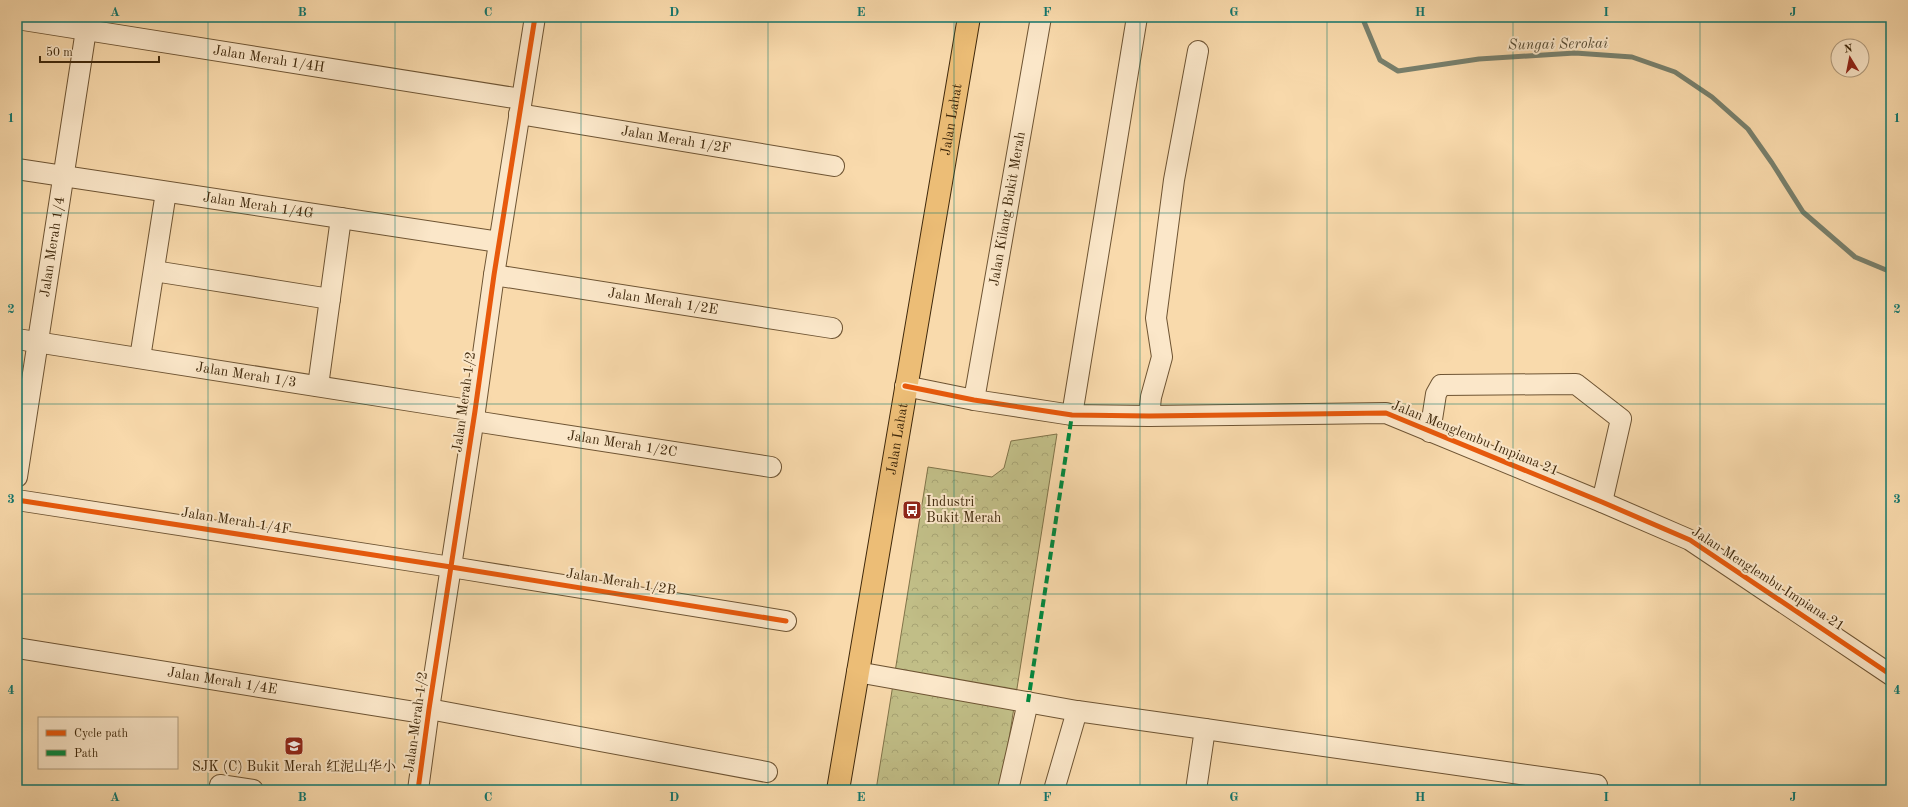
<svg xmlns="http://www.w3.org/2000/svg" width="1908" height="807" viewBox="0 0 1908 807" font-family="'Old Standard TT','Noto Serif SC',serif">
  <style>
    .forest { fill: url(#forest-crowns); stroke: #807349 }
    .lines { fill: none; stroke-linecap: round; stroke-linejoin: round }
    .stream { stroke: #78806d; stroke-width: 5 }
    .minor-casing { stroke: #6e5433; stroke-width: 22 }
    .major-casing { stroke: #3f280b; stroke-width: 24 }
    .minor { stroke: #fbe7c9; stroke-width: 20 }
    .major { stroke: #ecbd76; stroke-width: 22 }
    .quiet { stroke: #00873e; stroke-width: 4; stroke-dasharray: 8 4; stroke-linecap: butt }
    .cycleway-casing { stroke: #fbe7c9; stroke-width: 8 }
    .cycleway { stroke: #e8590c; stroke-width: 5 }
    .grid { fill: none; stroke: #0f766e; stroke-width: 1; stroke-opacity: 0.55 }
    .labels { text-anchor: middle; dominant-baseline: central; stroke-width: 4; stroke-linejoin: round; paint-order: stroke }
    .street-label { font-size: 14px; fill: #3f280b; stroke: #fbe7c9 }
    .poi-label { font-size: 14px; fill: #3f280b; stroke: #fbe7c9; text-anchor: start }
    .water-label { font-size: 15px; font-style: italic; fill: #574c34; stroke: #fbe7c9 }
    .neatline { fill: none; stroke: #0f766e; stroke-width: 1.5 }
    .grid-label { font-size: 13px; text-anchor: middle; font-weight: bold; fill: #0f766e }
  </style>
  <defs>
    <pattern id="forest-crowns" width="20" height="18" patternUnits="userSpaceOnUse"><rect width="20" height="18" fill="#c1be87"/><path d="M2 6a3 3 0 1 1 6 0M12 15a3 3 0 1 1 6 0" fill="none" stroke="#a7a373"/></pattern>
  </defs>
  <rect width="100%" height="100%" fill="#f9daac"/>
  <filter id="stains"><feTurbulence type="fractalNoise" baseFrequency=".005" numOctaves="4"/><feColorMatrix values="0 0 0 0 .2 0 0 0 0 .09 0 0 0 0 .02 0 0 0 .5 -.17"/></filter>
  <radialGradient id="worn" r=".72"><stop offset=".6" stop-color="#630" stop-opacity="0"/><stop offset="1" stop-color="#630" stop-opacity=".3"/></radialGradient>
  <!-- forest -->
  <path class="forest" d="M1057,434l-56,356h-125l52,-323 64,10 12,-9 7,-27z"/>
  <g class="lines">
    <!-- stream -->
    <path class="stream" d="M1362,17l18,43 18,11 81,-12 96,-6 57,4 43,15 37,25 36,32 24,34 31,49 52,45 36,15"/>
    <defs>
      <g id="minor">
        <path id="s1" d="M17,19l504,80"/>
        <path id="s2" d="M519,114l315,52"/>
        <path id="s3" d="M17,169l482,73"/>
        <path d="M154,271l176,28"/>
        <path id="s4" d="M494,275l338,53"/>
        <path id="s5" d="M17,339l458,72"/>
        <path d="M140,358l26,-166"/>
        <path d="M318,386l23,-168"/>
        <path d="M905,386l69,14 98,15 77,1 237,-3 216,89 88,38 201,135"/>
        <path id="s6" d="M974,400l67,-383"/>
        <path d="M1072,415l65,-398"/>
        <path d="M1149,416l2,-19 11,-40 -6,-39 18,-138 24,-129"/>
        <path id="s7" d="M474,421l297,46"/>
        <path d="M1430,432l6,-38 5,-9 135,-1 45,35 -19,83"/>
        <path id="s8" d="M17,477l71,-460"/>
        <path d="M17,500l434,67 335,54"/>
        <path id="s9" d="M17,648l411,66"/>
        <path d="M857,672l220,39 128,18 -9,61"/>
        <path d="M429,709l338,63"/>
        <path d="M1205,729l392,56"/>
        <path d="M220,785l33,5"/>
        <path d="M418,790l11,-81 46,-298 19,-136 41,-258"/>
        <path d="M1008,790l20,-88"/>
        <path d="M1054,790l23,-79"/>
      </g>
      <g id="major">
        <path id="s10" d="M838,790l131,-773"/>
      </g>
    </defs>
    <!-- minor casing -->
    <use href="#minor" class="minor-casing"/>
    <!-- major casing -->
    <use href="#major" class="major-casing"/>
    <!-- minor -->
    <use href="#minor" class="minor"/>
    <!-- major -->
    <use href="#major" class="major"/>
    <!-- quiet -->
    <path class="quiet" d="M1028,702l44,-287"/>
    <defs>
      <g id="cycleway">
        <path d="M905,386l69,14 98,15 77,1 237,-3 216,89 88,38 201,135"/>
        <path d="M17,500l434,67 335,54"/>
        <path d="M418,790l11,-81 46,-298 19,-136 41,-258"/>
      </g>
    </defs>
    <!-- cycleway casing -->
    <use href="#cycleway" class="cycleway-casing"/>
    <!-- cycleway -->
    <use href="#cycleway" class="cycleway"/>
  </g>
  <!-- grid -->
  <path class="grid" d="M208,17v773M395,17v773M581,17v773M768,17v773M954,17v773M1140,17v773M1327,17v773M1513,17v773M1700,17v773M17,213h1874M17,404h1874M17,594h1874"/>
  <!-- icons -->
  <defs>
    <symbol id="bus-square" viewBox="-11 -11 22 22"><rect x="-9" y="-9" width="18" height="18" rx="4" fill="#8f2418" stroke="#fbe7c9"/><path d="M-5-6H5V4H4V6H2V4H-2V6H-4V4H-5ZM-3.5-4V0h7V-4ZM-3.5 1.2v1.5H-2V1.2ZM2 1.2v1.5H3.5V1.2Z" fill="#fff"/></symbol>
    <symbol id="school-square" viewBox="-11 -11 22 22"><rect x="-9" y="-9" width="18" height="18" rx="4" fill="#8f2418" stroke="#fbe7c9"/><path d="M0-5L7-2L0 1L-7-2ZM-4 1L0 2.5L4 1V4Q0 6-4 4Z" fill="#fff"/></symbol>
  </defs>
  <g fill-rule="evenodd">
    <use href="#bus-square" x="901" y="499" width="22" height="22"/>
    <use href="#school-square" x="283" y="735" width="22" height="22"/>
  </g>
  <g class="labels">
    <!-- street labels -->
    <g class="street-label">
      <text stroke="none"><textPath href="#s1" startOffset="255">Jalan Merah 1/4H</textPath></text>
      <text stroke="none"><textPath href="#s10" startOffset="680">Jalan Lahat</textPath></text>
      <text stroke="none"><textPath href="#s2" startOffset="159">Jalan Merah 1/2F</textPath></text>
      <text stroke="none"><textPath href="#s3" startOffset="244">Jalan Merah 1/4G</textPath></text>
      <text stroke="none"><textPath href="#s6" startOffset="194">Jalan Kilang Bukit Merah</textPath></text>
      <text stroke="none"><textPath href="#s8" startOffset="233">Jalan Merah 1/4</textPath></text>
      <text stroke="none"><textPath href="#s4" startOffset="171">Jalan Merah 1/2E</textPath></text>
      <text stroke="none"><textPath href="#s5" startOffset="232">Jalan Merah 1/3</textPath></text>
      <text transform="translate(464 402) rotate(-82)">Jalan Merah 1/2</text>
      <text transform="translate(1475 438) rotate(22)">Jalan Menglembu Impiana 21</text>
      <text stroke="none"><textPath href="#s10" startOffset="356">Jalan Lahat</textPath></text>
      <text stroke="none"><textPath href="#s7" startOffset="150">Jalan Merah 1/2C</textPath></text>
      <text transform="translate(236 521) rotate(9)">Jalan Merah 1/4F</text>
      <text transform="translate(1768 579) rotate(33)">Jalan Menglembu Impiana 21</text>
      <text transform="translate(621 582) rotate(9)">Jalan Merah 1/2B</text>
      <text stroke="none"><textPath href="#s9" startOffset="208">Jalan Merah 1/4E</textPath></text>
      <text transform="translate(416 722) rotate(-82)">Jalan Merah 1/2</text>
    </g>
    <!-- poi labels -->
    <g class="poi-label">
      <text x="926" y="502">Industri<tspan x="926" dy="16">Bukit Merah</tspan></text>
      <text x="294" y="767" text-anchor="middle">SJK (C) Bukit Merah 红泥山华小</text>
    </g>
    <!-- water labels -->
    <g class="water-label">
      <text transform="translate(1558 45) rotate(-1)">Sungai Serokai</text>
    </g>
  </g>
  <!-- margin -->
  <rect width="1908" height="807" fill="none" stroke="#f9daac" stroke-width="44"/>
  <!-- legend -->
  <rect x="38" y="717" width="140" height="52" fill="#fbe7c9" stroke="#b09b7d"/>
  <rect x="46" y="730" width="20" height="6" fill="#e8590c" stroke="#b09b7d"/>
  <text x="74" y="737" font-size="12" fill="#3f280b">Cycle path</text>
  <rect x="46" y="750" width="20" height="6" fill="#00873e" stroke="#b09b7d"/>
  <text x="74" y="757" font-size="12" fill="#3f280b">Path</text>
  <!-- north arrow -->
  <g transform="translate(1850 58) rotate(350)"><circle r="19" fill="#fbe7c9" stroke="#b09b7d"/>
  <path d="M0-3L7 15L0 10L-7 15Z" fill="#8f2418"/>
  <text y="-6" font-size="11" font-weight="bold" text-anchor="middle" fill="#3f280b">N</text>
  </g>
  <!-- scale -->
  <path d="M40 56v6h119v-6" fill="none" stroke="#3f280b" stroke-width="2"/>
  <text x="46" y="56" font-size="12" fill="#3f280b" stroke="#fbe7c9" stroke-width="3" paint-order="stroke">50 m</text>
  <rect x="22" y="22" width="1864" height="763" class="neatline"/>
  <g class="grid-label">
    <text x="115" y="16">A</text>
    <text x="302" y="16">B</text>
    <text x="488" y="16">C</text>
    <text x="674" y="16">D</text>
    <text x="861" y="16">E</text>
    <text x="1047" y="16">F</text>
    <text x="1234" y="16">G</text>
    <text x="1420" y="16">H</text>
    <text x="1606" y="16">I</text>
    <text x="1793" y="16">J</text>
    <text x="11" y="122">1</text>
    <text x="1897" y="122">1</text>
    <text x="11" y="313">2</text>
    <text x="1897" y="313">2</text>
    <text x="11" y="503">3</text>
    <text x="1897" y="503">3</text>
    <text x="11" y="694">4</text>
    <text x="1897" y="694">4</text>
    <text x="115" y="801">A</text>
    <text x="302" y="801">B</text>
    <text x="488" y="801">C</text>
    <text x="674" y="801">D</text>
    <text x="861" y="801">E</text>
    <text x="1047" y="801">F</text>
    <text x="1234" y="801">G</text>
    <text x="1420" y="801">H</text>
    <text x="1606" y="801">I</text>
    <text x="1793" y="801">J</text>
  </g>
  <rect width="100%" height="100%" filter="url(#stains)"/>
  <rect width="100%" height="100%" fill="url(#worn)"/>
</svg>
